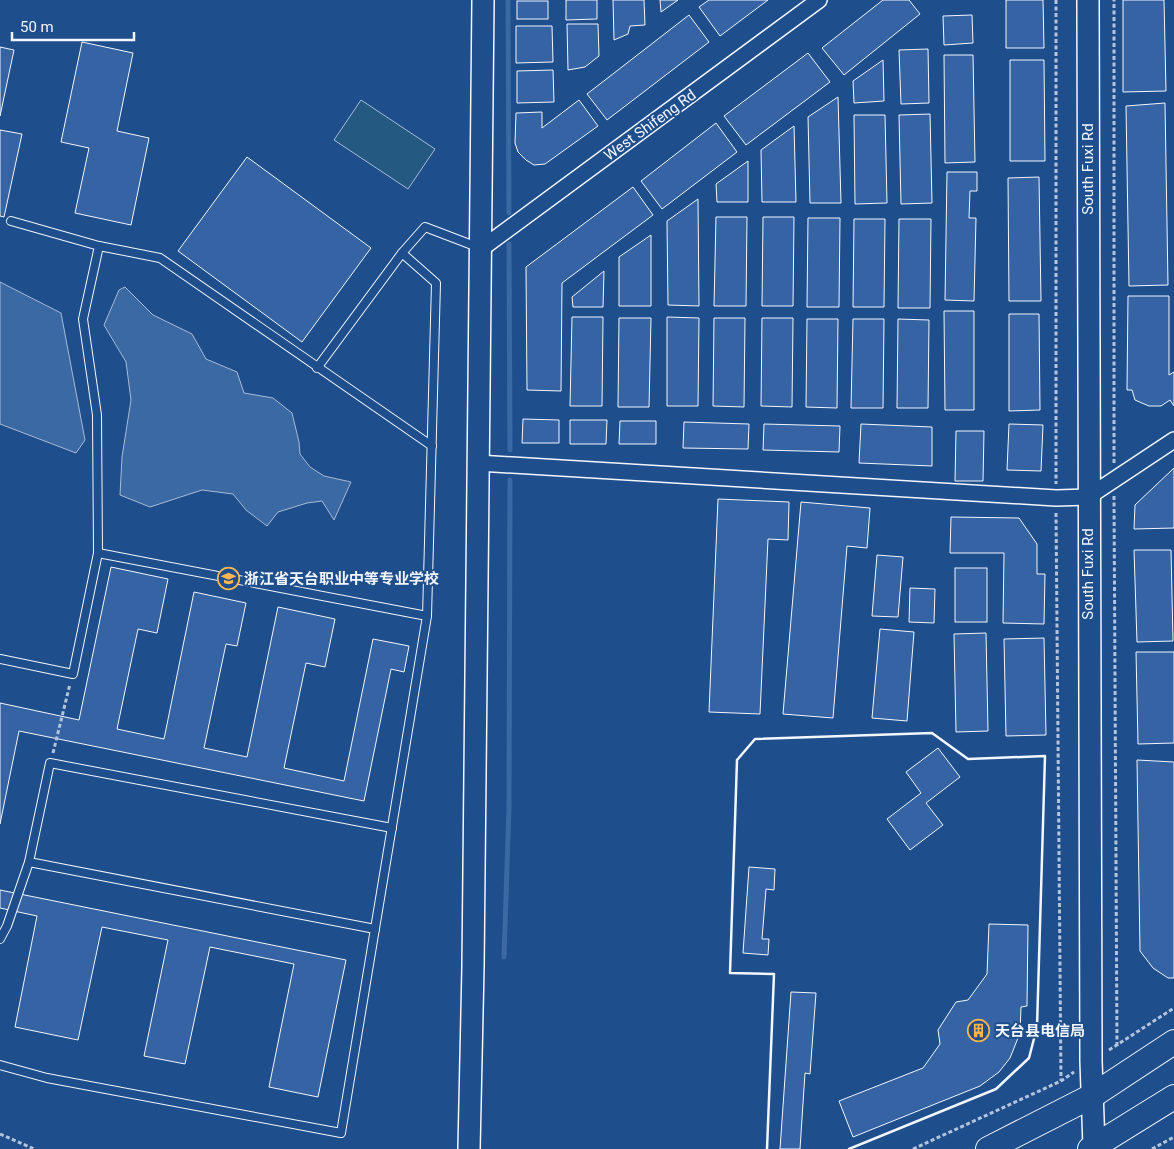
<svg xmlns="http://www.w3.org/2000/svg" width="1174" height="1149" viewBox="0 0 1174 1149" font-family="Roboto,'Noto Sans SC',sans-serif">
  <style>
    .green { fill: #245a82; stroke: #a8bbd7 }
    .water { fill: #3b69a3; stroke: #a8bbd7 }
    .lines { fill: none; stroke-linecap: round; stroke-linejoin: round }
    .stream { stroke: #3b69a3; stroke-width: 5 }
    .building { fill: #3563a3; stroke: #f2f6ff }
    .lane-casing { stroke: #f2f6ff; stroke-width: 10 }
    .street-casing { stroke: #f2f6ff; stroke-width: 18 }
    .secondary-casing { stroke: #f2f6ff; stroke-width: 24 }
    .primary-casing { stroke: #f2f6ff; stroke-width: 26 }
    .path { stroke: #b3c4dc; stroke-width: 3; stroke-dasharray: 4 2.5; stroke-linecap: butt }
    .lane { stroke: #1f4e8c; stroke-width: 8 }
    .street { stroke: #1f4e8c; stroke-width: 15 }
    .secondary { stroke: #1f4e8c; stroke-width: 21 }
    .primary { stroke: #1f4e8c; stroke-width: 24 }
    .wall { stroke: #f2f6ff; stroke-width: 2.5 }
    .labels { text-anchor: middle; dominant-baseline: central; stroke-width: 4; stroke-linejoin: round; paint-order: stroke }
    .street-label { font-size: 15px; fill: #f2f6ff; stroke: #1f4e8c }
    .poi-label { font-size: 15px; font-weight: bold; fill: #f2f6ff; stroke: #1f4e8c; text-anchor: start }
  </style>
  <rect width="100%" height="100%" fill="#1f4e8c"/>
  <!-- green -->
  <path class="green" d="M361,100l74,49 -27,40 -74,-49z"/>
  <!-- water -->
  <g class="water">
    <path d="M0,282l61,31 24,127 -9,13 -76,-29z"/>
    <path d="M125,287l28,28 39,19 14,25 31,13 7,21 29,5 19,15 7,29 1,12 10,13 14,9 27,6 -17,38 -12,-19 -15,2 -29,9 -11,14 -21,-16 -13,-16 -31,-4 -52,17 -30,-12 2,-38 9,-57 -5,-38 -22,-37 15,-35z"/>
  </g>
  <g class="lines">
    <!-- stream -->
    <g class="stream">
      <path d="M508,0l1,213"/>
      <path d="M509,244l1,206"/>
      <path d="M504,957l5,-150 1,-327"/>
    </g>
  </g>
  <!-- building -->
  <g class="building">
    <path d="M566,0h31v19l-31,1z"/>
    <path d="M613,0h31l1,25 -15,1 -2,8 -14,6z"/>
    <path d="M660,0h18l-17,12z"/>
    <path d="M709,0h59l-48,36 -21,-29z"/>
    <path d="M883,0h26l11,14 -76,61 -22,-27z"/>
    <path d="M1006,0h37l1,48h-38z"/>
    <path d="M1123,0h41l2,91 -43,1z"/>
    <rect x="517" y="1" width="31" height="18"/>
    <path d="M689,15l20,27 -102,78 -20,-26z"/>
    <path d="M972,15l1,28 -29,2 -1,-29z"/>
    <path d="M567,24h31l1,32 -14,11 -17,3z"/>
    <path d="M516,26h36l1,36 -37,1z"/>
    <path d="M82,42l51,11 -16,78 32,7 -18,87 -56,-12 14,-65 -28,-6z"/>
    <path d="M0,47l14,3 -14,66z"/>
    <path d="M928,49l1,54 -28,1 -2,-54z"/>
    <path d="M808,53l22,29 -84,63 -22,-29z"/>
    <path d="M944,55h29l2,107 -30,1z"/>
    <path d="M883,60l1,41 -30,2 -1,-22z"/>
    <path d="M1010,60h34l1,101h-35z"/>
    <path d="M553,70l1,32 -37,1v-32z"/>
    <path d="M838,97l3,106h-31l-2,-86z"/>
    <path d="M579,100l19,26 -53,38 -11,1 -8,-5 -8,-8 -3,-9 1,-30 26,-1v16z"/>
    <path d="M1165,103l3,182 -39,1 -3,-180z"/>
    <path d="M930,114l2,89 -31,1 -2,-89z"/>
    <path d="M854,115h31l2,88 -32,1z"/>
    <path d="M716,123l21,29 -75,57 -21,-28z"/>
    <path d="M794,126l2,76h-34l-1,-52z"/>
    <path d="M0,130l22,4 -18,83 -4,-1z"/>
    <path d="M247,157l124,91 -69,94 -124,-91z"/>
    <path d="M748,161v41h-31l-1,-18z"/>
    <path d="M947,172h30v19h-7l-1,27h7l-2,83 -29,-1z"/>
    <path d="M1039,177l2,124h-32l-1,-123z"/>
    <path d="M633,187l20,28 -91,68 -1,108 -34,-1 -1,-123z"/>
    <path d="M698,199l1,107 -31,-1 -1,-84z"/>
    <path d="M716,217h31l-1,89h-32z"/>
    <path d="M763,217h31l-1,89h-31z"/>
    <path d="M808,218h32l-1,89h-32z"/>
    <path d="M854,219h31l-1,88h-31z"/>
    <path d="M899,219h32l-1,89h-32z"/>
    <path d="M651,235v71h-32v-49z"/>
    <path d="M604,271l-1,36h-30l-1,-10z"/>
    <path d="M1128,296h41v79l5,-3v34l-4,-6 -9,6h-12l-14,-6 -3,-10h-5z"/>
    <path d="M944,311h30v99h-29z"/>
    <path d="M1009,314h30l1,96 -31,1z"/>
    <path d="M572,317h31l-1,89h-32z"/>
    <path d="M667,317l32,1 -1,88h-31z"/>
    <path d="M619,318h32l-2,89h-31z"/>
    <path d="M714,318h31l-1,89 -31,-1z"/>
    <path d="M762,318h31l-1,89 -31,-1z"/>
    <path d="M807,319h31l-1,89 -31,-1z"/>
    <path d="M853,319h31l-1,89h-32z"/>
    <path d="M898,319l31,1 -1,88h-31z"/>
    <path d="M523,419l36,1v23h-37z"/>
    <path d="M570,420h37l-1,24h-36z"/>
    <path d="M620,421h36v23h-37z"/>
    <path d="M684,422l65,2 -1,25 -65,-1z"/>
    <path d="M764,424l76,2 -1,26 -76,-2z"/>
    <path d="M861,424l71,3v39l-73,-3z"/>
    <path d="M1009,424l34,1 -2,46 -34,-1z"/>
    <path d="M956,431h28l-1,50h-28z"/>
    <path d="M1174,468v60l-40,1 1,-24z"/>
    <path d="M718,499l71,3 -1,38 -20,-1 -8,175 -51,-2z"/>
    <path d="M801,502l69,6 -3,40 -20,-2 -14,172 -50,-4z"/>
    <path d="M951,517l68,1 18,26v30h8l-1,50 -41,-1 1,-70h-54z"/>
    <path d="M1134,550h37l2,91 -36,1z"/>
    <path d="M877,555l26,2 -5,60 -26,-1z"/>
    <path d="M111,567l57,12 -11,54 -19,-4 -21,100 47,10 30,-147 52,11 -9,43 -11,-2 -22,104 43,9 31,-150 57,12 -10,48 -19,-4 -22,105 60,13 29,-142 36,7 -5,26 -13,-3 -27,132 -345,-70 -19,93v-121l79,17z"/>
    <rect x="955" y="568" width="32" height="54"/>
    <path d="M910,588l25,1 -1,34 -25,-1z"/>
    <path d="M880,629l34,3 -7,89 -35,-3z"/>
    <path d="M986,633l2,98 -32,1 -2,-98z"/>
    <path d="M1044,638l2,97 -40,1 -2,-97z"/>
    <path d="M1136,652h38v91l-36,1z"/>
    <path d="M938,748l22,29 -34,26 17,22 -33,25 -23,-31 34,-26 -15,-21z"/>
    <path d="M1137,760l37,2v216h-6l-15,-10 -13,-17z"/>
    <path d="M749,867l26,2 -1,21 -8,-1 -4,50h7l-1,16 -25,-2z"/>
    <path d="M0,890l346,70 -28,137 -49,-10 25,-123 -84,-17 -25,117 -41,-8 24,-116 -66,-13 -24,113 -63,-13 22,-111 -37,-8z"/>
    <path d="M989,924l39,1 -1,81 -6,1 -1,26 -10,25 -11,14 -19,14 -127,51 -14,-36 84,-33 17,-24 -2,-14 18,-28 12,-2 19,-26z"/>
    <path d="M791,992l25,1 -6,81 -5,-1 -5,76h-20z"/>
  </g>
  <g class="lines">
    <defs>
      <g id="lane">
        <path d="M11,221l88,25 61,12 272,188"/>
        <path d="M317,368l85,-115 23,-26 55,21"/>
        <path d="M98,553l-1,-138 -14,-96 16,-73"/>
        <path d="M0,659l73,15 25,-121 329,63"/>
        <path d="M375,929l-346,-67 21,-99 342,65"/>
        <path d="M0,939l7,-13 22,-64"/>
        <path d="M0,1065l47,13 294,55 86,-517 9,-333 -34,-30"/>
      </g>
      <g id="street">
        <path d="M481,249l338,-249"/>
        <path d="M478,463l578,35 32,-1 86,-57"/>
      </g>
      <g id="secondary">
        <path d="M1088,0l3,1061 3,86"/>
        <path d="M469,1149l4,-182 10,-967"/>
      </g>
      <g id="primary">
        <path d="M988,1149l104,-53 82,-54"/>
        <path d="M1090,1149l84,-52"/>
      </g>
    </defs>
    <!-- lane casing -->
    <use href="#lane" class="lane-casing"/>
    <!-- street casing -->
    <use href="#street" class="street-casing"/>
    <!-- secondary casing -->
    <use href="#secondary" class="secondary-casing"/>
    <!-- primary casing -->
    <use href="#primary" class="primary-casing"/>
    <!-- path -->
    <g class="path">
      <path d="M1056,0v484"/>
      <path d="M1114,463v-463"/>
      <path d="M1114,496l3,550"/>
      <path d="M1056,513l5,568"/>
      <path d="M53,753l17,-69"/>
      <path d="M1109,1050l65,-42"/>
      <path d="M0,1134l34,15"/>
      <path d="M913,1149l148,-68 13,-9"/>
      <path d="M1152,1149l22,-12"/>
    </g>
    <!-- lane -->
    <use href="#lane" class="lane"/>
    <!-- street -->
    <use href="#street" class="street"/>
    <!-- secondary -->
    <use href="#secondary" class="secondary"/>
    <!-- primary -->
    <use href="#primary" class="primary"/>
    <!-- wall -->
    <path class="wall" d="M767,1149l7,-175 -44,-1 7,-213 18,-21 177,-6 36,26 77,-3 -8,271 -8,31 -33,31 -147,60"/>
  </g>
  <!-- icons -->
  <defs>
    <symbol id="school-ring" viewBox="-11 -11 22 22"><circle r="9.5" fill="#1f4e8c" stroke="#ffb74d" stroke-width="1.5"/><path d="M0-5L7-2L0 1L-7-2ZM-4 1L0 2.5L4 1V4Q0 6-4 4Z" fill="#ffb74d"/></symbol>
    <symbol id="building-ring" viewBox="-11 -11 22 22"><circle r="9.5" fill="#1f4e8c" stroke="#ffb74d" stroke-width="1.5"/><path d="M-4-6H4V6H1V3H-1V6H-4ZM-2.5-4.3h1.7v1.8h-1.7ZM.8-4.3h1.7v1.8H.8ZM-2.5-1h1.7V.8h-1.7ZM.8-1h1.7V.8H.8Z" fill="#ffb74d"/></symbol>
  </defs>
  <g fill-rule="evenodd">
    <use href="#school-ring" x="216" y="566" width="25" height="25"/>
    <use href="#building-ring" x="966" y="1018" width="25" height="25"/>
  </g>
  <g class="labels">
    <!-- street labels -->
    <g class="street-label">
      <text transform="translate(650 125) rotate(-36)">West Shifeng Rd</text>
      <text transform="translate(1088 169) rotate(-90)">South Fuxi Rd</text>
      <text transform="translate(1088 574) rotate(-90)">South Fuxi Rd</text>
    </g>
    <!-- poi labels -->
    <g class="poi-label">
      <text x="244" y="579">浙江省天台职业中等专业学校</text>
      <text x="995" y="1031">天台县电信局</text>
    </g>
  </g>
  <!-- scale -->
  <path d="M12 32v8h122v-8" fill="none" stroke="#f2f6ff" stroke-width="2.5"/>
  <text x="20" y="32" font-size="15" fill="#f2f6ff" stroke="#1f4e8c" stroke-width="4" paint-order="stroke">50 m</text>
</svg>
